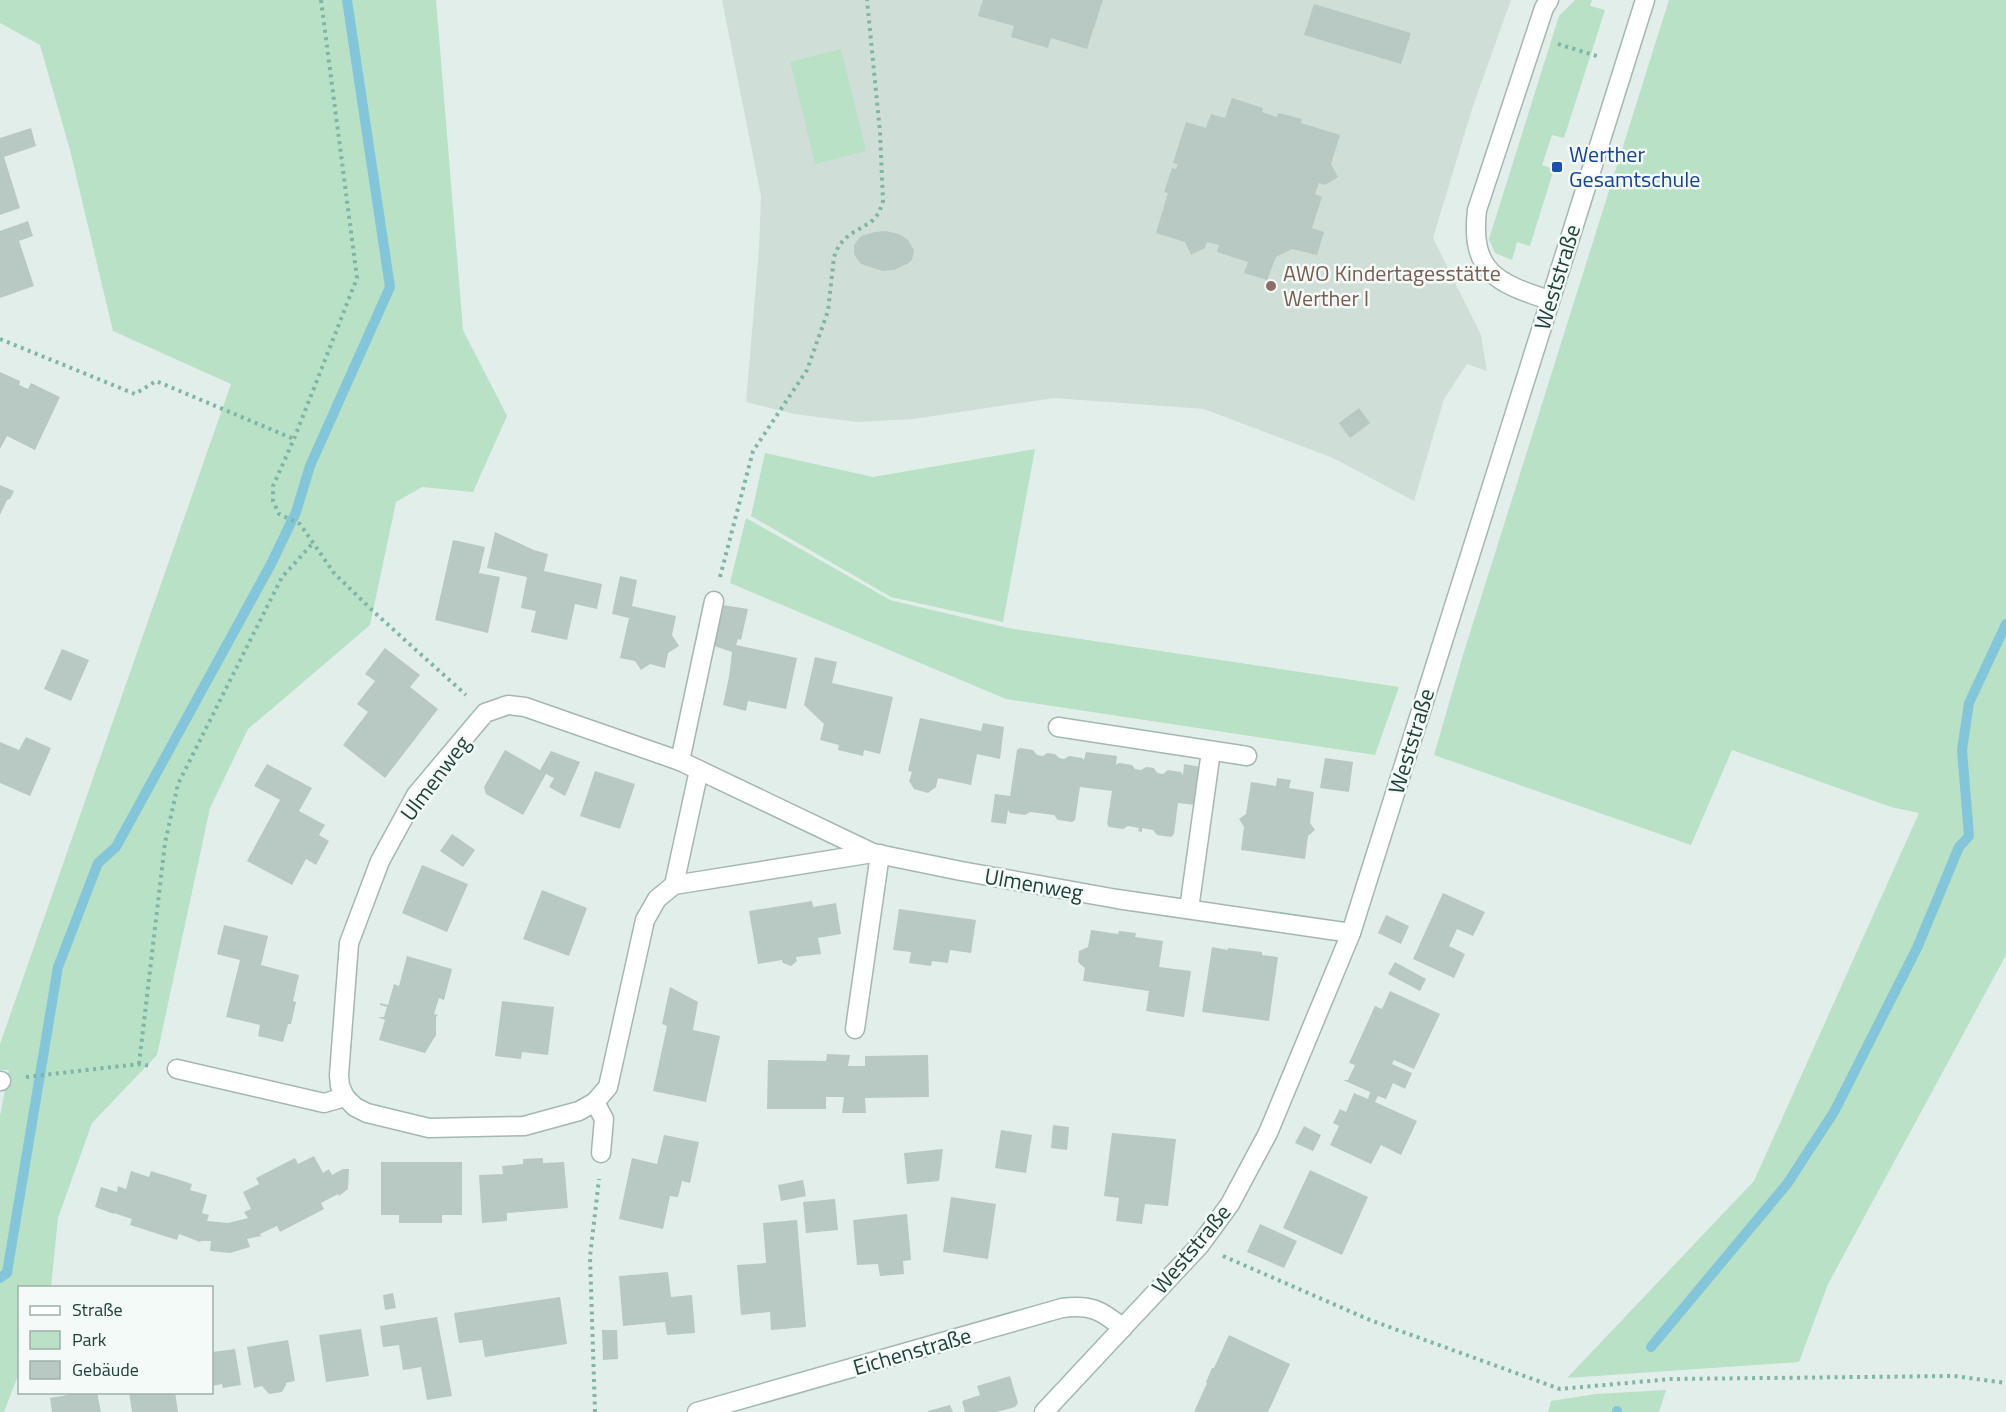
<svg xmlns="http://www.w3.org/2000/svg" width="2006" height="1412" viewBox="0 0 2006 1412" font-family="'Titillium Web',sans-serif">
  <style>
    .built { fill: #d0ded8 }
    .green { fill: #b8e1c6 }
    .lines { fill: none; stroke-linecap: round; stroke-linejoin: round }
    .stream { stroke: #84c6d9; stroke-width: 10 }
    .building { fill: #b7c9c2 }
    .minor-casing { stroke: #a4b7b1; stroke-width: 21 }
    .path { stroke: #7fb5a7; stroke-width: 4; stroke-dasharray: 3 4.5; stroke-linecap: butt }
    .minor { stroke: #fff; stroke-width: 18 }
    .transit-dot { fill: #1a4fb4; stroke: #f3faf7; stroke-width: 2 }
    .education-dot { fill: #8d6e63; stroke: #f3faf7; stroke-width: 2 }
    .labels { text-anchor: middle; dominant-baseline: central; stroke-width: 5; stroke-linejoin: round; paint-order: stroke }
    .transit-label { font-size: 22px; fill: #164399; stroke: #f3faf7; text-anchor: start }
    .education-label { font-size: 22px; fill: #785e54; stroke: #f3faf7; text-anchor: start }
    .street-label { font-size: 22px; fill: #20413a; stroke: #f3faf7 }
  </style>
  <rect width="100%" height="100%" fill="#e2eee9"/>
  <!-- built -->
  <path class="built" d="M722,0h789l-38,106 -40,132 48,97 6,36 -20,-7 -23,35 -30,102 -81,-43 -129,-49 -150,-11 -141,21 -56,3 -63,-8 -48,-12 13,-153 2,-53z"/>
  <!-- green -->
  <g class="green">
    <path d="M0,0h436l27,330 44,86 -34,76 -51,-5 -26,15 -26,123 -122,104 -38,79 -53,247 -65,68 -34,95 -7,69 -31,1 -1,85 -15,39h-4v-296l9,-46h-9v-26l231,-660 -118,-53 -43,-181 -30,-105 -40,-22z"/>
    <path d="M1575,0h17l-2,6 15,4 -41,128 -12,-3 -10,30 12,4 -24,77 -13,-4 -5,18 -17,-7 -6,-14 70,-223z"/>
    <path d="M1669,0h337v955l-178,329 -29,78 -232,16 187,-197 165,-368 -28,-6 -159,-57 -41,95 -257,-90 29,-100z"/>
    <path d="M841,49l25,102 -51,13 -25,-102z"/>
    <path d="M1035,449l-32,173 -112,-25 -140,-81 14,-63 108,24z"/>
    <path d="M746,518l144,82 118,28 391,59 -24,68 -369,-56 -276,-116z"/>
    <path d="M1666,1390l-7,22h-111l3,-11 45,-7z"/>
  </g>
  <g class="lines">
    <!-- stream -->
    <g class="stream">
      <path d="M0,1278l7,-5 51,-306 40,-104 18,-16 155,-283 25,-52 14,-46 80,-179 -43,-287"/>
      <path d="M1651,1347l136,-163 47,-72 83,-164 42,-101 10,-11 -7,-86 7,-47 37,-79"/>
      <path d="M1617,1412v-1"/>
    </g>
  </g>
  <!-- building -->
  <g class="building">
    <path d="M983,0h120l-16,49 -36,-11 -3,10 -37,-11 3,-11 -36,-10z"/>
    <path d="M1314,4l97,29 -10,31 -97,-29z"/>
    <path d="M1232,98l31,10 -1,4 15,5 1,-4 9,2 15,4 -1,4 39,12 -9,29 7,13 -13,8 -6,-2 -4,11 7,3 -10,31 12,4 -7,23 -25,-6 -16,8 -9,23 -23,-7 4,-11 -31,-10 2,-7 -12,-3 -2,6 -14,7 -6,-13 -29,-9 12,-40 -4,-1 8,-24 4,1 2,-5 -5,-1 13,-41 20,6 5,-14 14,4z"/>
    <path d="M31,128l5,18 -32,11 16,51 -20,7v-77z"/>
    <path d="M28,221l5,15 -14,5 15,45 -34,12v-67z"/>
    <path d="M886,231l13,3 9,6 6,10 -2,10 -5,4 -13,6 -11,1 -22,-7 -7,-10v-9l7,-9 14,-4z"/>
    <path d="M0,372l20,9 -1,4 9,4 3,-6 29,14 -25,53 -28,-14 -7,13z"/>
    <path d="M1359,408l11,15 -20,15 -11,-15z"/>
    <path d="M0,485l14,6 -4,8 -3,1 -7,15z"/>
    <path d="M495,532l39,18 14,4 -4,17 58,13 -5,25 -22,-5 -8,36 -36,-8 5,-21 -15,-3 6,-31 -40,-9z"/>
    <path d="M453,540l32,7 -6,26 21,4 -12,56 -53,-13z"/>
    <path d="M620,576l17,4 -5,26 44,10 -4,19 7,11 -11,7 -3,15 -15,-4 -9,6 -6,-9 -15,-3 9,-40 -17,-4z"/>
    <path d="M723,605l25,4 -7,31 -3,-1 -2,6 61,13 -11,51 -38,-8 -2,10 -23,-6 6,-28 3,-25 -18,-6z"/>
    <path d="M385,648l35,27 -10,12 28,22 -53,69 -42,-33 25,-33 -11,-8 18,-23 -10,-7z"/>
    <path d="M62,649l27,11 -18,41 -27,-12z"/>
    <path d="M815,657l22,5 -5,21 61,14 -13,57 -16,-4 -1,6 -25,-6 1,-5 -19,-5 4,-16 -20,-19z"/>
    <path d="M920,718l61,13 2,-8 21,4 -4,32 -23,-5 -6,31 -33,-7 -2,9 -8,6 -14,-4 -5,-8 3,-9 -4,-1z"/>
    <path d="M26,737l25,11 -21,48 -30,-13v-41l19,8z"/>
    <path d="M1020,748l13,2 4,5 6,1 4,-3 8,1 4,4 5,1 5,-3 13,2 2,2 2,-8 31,4 -1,9 3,-2 13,2 3,4 6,1 5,-3 8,1 3,5 6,1 5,-4 13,2 2,3 1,-11 17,3 -6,38 -17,-2 -4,31 -3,3 -14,-2 -4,-5 -11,-2v4l-4,-1 1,-3 -11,-2 -5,3 -14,-2 -2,-3 5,-33 -32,-4 -5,33 -3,2 -14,-2 -4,-5 -24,-3 -5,3 -15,-2 -2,-3 -2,14 -15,-2 4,-28 15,2 7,-46z"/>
    <path d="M505,750l35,20 11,-19 29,11 -15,34 -16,-9 5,-9 -8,-4 -23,41 -37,-21 -2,-7z"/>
    <path d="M1325,758l28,4 -4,30 -29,-4z"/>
    <path d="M267,764l45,24 -13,23 26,14 -6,10 10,6 -13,24 -10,-6 -14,26 -45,-24 33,-61 -26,-14z"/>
    <path d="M595,771l40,13 -15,45 -40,-13z"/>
    <path d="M1277,778l14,2 -2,8 25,4 -4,31 5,7 -7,6 -3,23 -64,-9 3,-23 -5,-8 7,-5 5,-32 25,4z"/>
    <path d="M452,834l23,16 -12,17 -23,-16z"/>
    <path d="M422,865l46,19 -21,48 -45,-19z"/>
    <path d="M542,890l45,18 -18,48 -46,-17z"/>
    <path d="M1443,893l42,19 -12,24 -16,-7 -8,17 16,8 -11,24 -41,-19z"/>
    <path d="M812,901l1,6 23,-4 5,31 -23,4 3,16 -25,3 1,4 -6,5 -8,-3 -1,-3 -24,4 -9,-53z"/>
    <path d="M899,909l77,11 -5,33 -21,-3 -2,13 -16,-2 -1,5 -22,-3 2,-11 -18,-2z"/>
    <path d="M1386,915l23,11 -8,18 -23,-11z"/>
    <path d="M224,925l44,11 -7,29 38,10 -6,26 3,1 -5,22h-3l-5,18 -25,-6 2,-11 -34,-8 14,-57 -23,-6z"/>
    <path d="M1091,930l27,4 1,-3 17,2 -1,4 28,4 -4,26 32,4 -7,46 -38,-6 3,-20 -66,-10 2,-13 -7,-6 1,-11 9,-4z"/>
    <path d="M1212,947l16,3v-2l34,4v3l16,2 -9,64 -67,-9z"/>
    <path d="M407,956l45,13 -8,31 -5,-2 -5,16 4,1 -2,2v18l-11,18 -46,-13 6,-20 -7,-3h6l3,-10 -7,-2v-2l8,2 6,-21 5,2z"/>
    <path d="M1395,962l31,17 -6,12 -32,-17z"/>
    <path d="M670,987l28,15 -5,28 27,6 -14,66 -53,-11 14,-65 -5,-2z"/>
    <path d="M1390,991l50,23 -26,55 -20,-9 -2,4 20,9 -7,16 -12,-6 -7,16 -8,-3 -3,6 42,19 -16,34 -20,-10 -10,19 -41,-19 9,-19 -6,-3 7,-14 6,3 8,-19 14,6 2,-7 -27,-12h5l7,-15 -6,-2 26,-57 7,3z"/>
    <path d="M502,1001l52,6 -6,48 -26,-3 -1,7 -26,-3z"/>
    <path d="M827,1054l23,1 -2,11h17v-10l63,-1 1,42 -64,1 1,15h-24l2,-16h-18v12h-59l1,-49 58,1z"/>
    <path d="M1053,1125l16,2 -2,23 -16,-2z"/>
    <path d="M1304,1126l17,9 -8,16 -18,-8z"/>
    <path d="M1001,1130l31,5 -6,38 -31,-5z"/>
    <path d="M1112,1133l64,6 -8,67 -23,-2 -3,20 -26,-3 3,-23 -15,-2z"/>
    <path d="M664,1135l35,7 -9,41 -8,-2 -4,16 -8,-1 -7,33 -44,-10 13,-61 25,6z"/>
    <path d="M943,1149l-4,32 -32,3 -3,-31z"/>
    <path d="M314,1156l9,17 6,-4 3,6 11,-6h6l-1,20 -9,7 -1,-2 -17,9 3,6 -44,23 -3,-6 -17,8 1,2 -14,3 3,8 -20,6 -20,-2 1,-10h-10l-1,1 -21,-8 -2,6 -47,-15 2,-6 -18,-6v1l-19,-7 6,-20 16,5 1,-6 8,3 5,-18 18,6 2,-6 41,13 -2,6 17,5 -5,18 7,2 -2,6 21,2 20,-5 -4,-6 7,-3 -8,-17 16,-8 -3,-6 39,-20 3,6z"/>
    <path d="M543,1158v5l21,-1 4,46 -61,5v8l-25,2 -3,-48 24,-1 -1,-8 21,-2v-5z"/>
    <path d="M381,1162h81v53h-20v8h-43v-8h-18z"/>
    <path d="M1310,1170l58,27 -26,58 -59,-27z"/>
    <path d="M803,1180l3,16 -25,5 -3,-16z"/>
    <path d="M951,1197l45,7 -8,55 -45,-7z"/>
    <path d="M835,1199l3,31 -32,3 -3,-31z"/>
    <path d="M907,1214l4,46 -8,1 1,13 -24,2 -2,-12 -21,1 -4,-45z"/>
    <path d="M797,1220l9,107 -35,3 -1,-18 -29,3 -4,-50 29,-2 -3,-40z"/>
    <path d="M1260,1224l37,17 -13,27 -37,-16z"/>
    <path d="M668,1272l3,25 21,-2 3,38 -28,2 -2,-13 -42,4 -4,-50z"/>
    <path d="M393,1293l3,15 -11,2 -2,-15z"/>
    <path d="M560,1297l7,47 -82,13 -3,-17 -23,3 -5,-30z"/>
    <path d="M437,1317l15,79 -25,4 -6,-33 -18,3 -4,-25 -16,2 -3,-21z"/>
    <path d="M361,1329l8,47 -43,6 -7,-47z"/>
    <path d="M602,1330h15l1,29 -15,1z"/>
    <path d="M1229,1335l61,29 -22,48h-74l13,-29 -1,-1 6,-14h2z"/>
    <path d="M288,1340l7,41 -9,2v2l-4,7 -13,2 -7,-8 -8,2 -7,-41z"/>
    <path d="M235,1349l6,36 -18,3 -1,-4 -10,2v-34z"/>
    <path d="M1010,1376l8,27 -3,4 -18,5h-32l-3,-11 18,-6 -3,-9z"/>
    <path d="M84,1392h13l4,20h-49l-2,-14z"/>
    <path d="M129,1392h46l3,20h-46z"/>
    <path d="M950,1405l3,7h-25v-1z"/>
  </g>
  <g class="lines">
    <defs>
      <g id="minor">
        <path d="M1549,0l-5,8 -67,202c-7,62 20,73 72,90"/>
        <path d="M1058,727l189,29"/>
        <path d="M680,761l34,-160"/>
        <path d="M699,770l-25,115 -17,14 -12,21 -37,167 -13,15 -16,9 -55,15 -95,2 -62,-15 -12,-6 -10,-10 -5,-11 -1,-11 10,-132 31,-82 36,-66 69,-82 23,-8 17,2 155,54 19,9 174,83 88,18 156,28 234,34"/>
        <path d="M674,885l199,-32"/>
        <path d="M1189,909l22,-158"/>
        <path d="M855,1029l25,-175"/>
        <path d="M177,1069l147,34 21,-6"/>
        <path d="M0,1081h1"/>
        <path d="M595,1102l9,17 -3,34"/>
        <path d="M697,1412l365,-104c28,-4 39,2 61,20"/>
        <path d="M1044,1412l156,-167 30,-41 38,-71 83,-200 294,-933"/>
      </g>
    </defs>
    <!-- minor casing -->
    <use href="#minor" class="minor-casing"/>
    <!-- path -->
    <g class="path">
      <path d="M321,0l36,278 -63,161 -21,47v15l6,13 21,10 34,49 41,40 91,82"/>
      <path d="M1558,44l42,13"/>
      <path d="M0,339l135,55 21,-13 138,58"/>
      <path d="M720,577l33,-126 54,-81 21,-59 6,-54 5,-12 10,-10 22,-13 8,-9 4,-12 -3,-69 -13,-132"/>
      <path d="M139,1064l26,-221 13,-59 104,-207 32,-35"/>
      <path d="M26,1077l113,-13 13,2"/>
      <path d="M1223,1256l147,64 190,69 111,-10 283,-3 52,7"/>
      <path d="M595,1412l-5,-155 9,-78"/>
    </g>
    <!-- minor -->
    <use href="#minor" class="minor"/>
  </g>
  <!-- markers -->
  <rect class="transit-dot" x="1551" y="161" width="12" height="12" rx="3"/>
  <circle class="education-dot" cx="1271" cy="286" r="6"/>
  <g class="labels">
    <!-- transit labels -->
    <g class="transit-label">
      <text x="1569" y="154">Werther<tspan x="1569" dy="25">Gesamtschule</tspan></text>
    </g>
    <!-- education labels -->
    <g class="education-label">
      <text x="1283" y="273">AWO Kindertagesstätte<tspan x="1283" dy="25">Werther I</tspan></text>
    </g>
    <!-- street labels -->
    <g class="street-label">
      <text transform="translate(1557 277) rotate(-73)">Weststraße</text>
      <text transform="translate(1411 741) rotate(-73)">Weststraße</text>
      <text transform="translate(435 778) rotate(-53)">Ulmenweg</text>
      <text transform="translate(1034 884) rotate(10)">Ulmenweg</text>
      <text transform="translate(1191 1249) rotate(-50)">Weststraße</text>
      <text transform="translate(912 1351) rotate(-16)">Eichenstraße</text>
    </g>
  </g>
  <!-- legend -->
  <rect x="18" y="1286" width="195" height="108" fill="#f3faf7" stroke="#9fb0ab" stroke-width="1.5"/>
  <rect x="30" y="1306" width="30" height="9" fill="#ffffff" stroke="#9fb0ab" stroke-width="1.5"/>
  <text x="72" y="1316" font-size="18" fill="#20413a">Straße</text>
  <rect x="30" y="1331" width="30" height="18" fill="#b8e1c6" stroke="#9fb0ab" stroke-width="1.5"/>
  <text x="72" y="1346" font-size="18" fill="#20413a">Park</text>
  <rect x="30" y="1361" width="30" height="18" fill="#b7c9c2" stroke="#9fb0ab" stroke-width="1.5"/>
  <text x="72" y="1376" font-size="18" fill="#20413a">Gebäude</text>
</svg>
